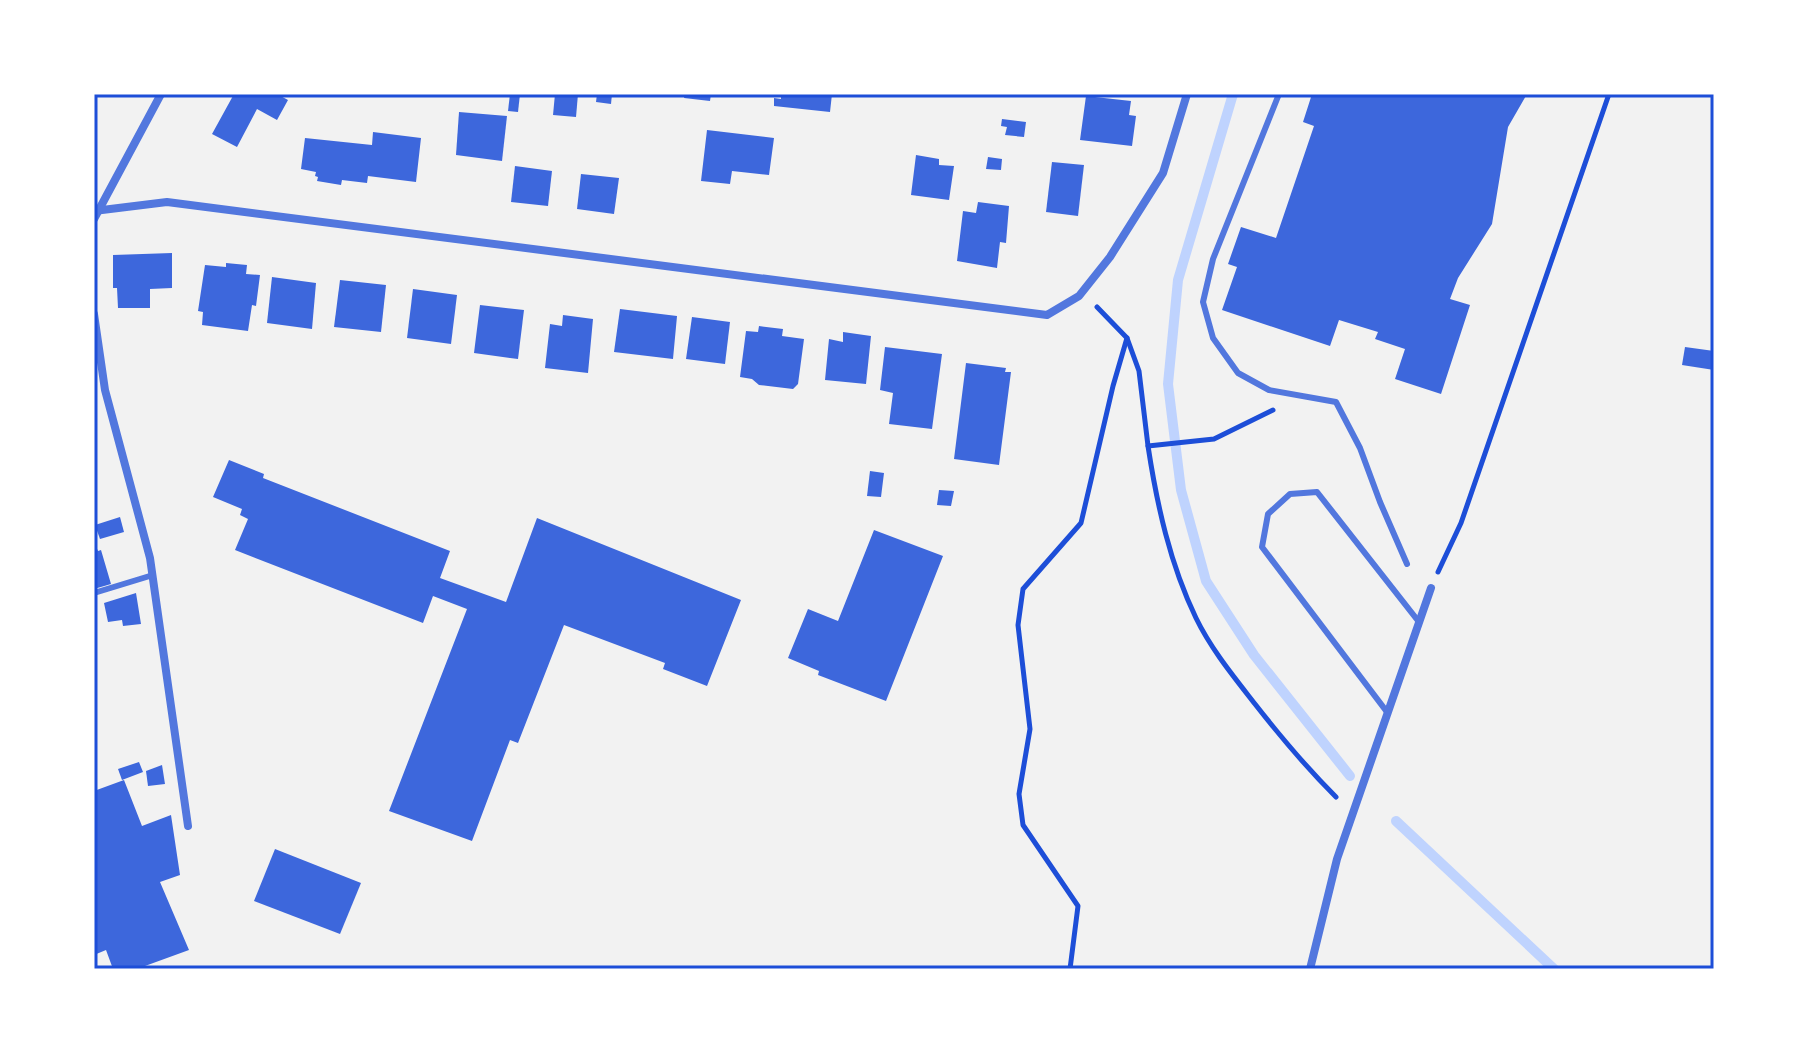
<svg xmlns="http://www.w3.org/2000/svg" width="1808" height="1063" viewBox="0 0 1808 1063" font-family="'Source Serif 4',serif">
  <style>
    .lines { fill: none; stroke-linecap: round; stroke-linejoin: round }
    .stream { stroke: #bfd3fe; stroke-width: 10 }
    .building { fill: #3d67dc }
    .path { stroke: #1d4ed8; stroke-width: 5 }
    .service { stroke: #5277de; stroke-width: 6 }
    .minor { stroke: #5277de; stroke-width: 8 }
    .neatline { fill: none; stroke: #1d4ed8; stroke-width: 3 }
  </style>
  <rect width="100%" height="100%" fill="#f2f2f2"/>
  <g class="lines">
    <!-- stream -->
    <g class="stream">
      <path d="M1233,94l-55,186 -10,104 13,106 25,91 48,74 96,121"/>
      <path d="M1396,821l158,148"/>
    </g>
  </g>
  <!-- building -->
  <g class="building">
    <path d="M234,94h43l11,6 -11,20 -20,-11 -20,38 -25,-13z"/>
    <path d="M510,94h10l-2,18 -10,-1z"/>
    <path d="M555,94h23l-2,23 -23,-2z"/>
    <path d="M597,94h15l-1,10 -15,-2z"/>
    <path d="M685,94h26l-1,7 -26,-3z"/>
    <path d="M781,94h51l-2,18 -56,-6v-8l7,1z"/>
    <path d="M1312,94h98l6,2 1,-2h110l-19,33 -16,97 -34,54 -8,21 20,6 -29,89 -46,-15 10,-30 -30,-10 3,-7 -39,-12 -9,26 -108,-36 15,-43 -9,-3 13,-37 35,11 38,-112 -11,-4z"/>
    <path d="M1086,96l45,5 -2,14 7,1 -4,30 -52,-6z"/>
    <path d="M459,112l48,4 -5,45 -46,-6z"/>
    <path d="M1002,119l24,3 -2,15 -19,-2 2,-8 -6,-1z"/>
    <path d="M707,130l67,8 -5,37 -37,-4 -2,13 -29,-3z"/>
    <path d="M373,132l48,6 -5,44 -48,-6 -1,7 -25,-3 -1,5 -24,-4 1,-4 -3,-1 1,-4 -15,-3 4,-31 67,7z"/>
    <path d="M916,155l23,4v6l15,1 -5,34 -38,-5z"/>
    <path d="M988,157l14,2 -1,11 -15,-1z"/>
    <path d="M1052,162l32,3 -6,51 -32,-4z"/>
    <path d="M515,166l37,5 -4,35 -37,-4z"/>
    <path d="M581,174l38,4 -5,36 -37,-5z"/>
    <path d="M978,202l31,4 -3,37 -6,-1 -3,26 -40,-7 6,-50 13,2z"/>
    <path d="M172,253v35l-22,1v19h-32l-1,-20h-4v-33z"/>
    <path d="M226,263l21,2 -1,9 14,1 -4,31 -4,-1 -4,26 -46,-6 1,-13 -5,-1 7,-46 21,2z"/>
    <path d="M272,277l44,6 -4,46 -45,-6z"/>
    <path d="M340,280l46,5 -5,47 -47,-5z"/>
    <path d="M413,289l44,6 -6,49 -44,-6z"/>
    <path d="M480,305l44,5 -6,49 -44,-6z"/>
    <path d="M620,309l57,7 -4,43 -59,-7z"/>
    <path d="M563,315l30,4 -5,54 -43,-5 5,-44 12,2z"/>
    <path d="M692,317l38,5 -5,42 -39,-5z"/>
    <path d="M759,326l24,3 -1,7 22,3 -6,45 -5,5 -34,-4 -7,-6 -12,-2 6,-46 12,1z"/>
    <path d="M843,332l28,4 -5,48 -41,-4 4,-41 14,3z"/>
    <path d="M885,347l57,7 -10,75 -43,-5 4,-31 -13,-3z"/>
    <path d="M1685,347l29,4v19l-32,-5z"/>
    <path d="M966,363l40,5 -1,4h6l-12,93 -45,-6z"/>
    <path d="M229,460l35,14 -1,4 187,73 -10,27 66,24 31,-84 204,82 -34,86 -44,-17 2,-6 -101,-38 -46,118 -8,-3 -38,101 -83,-30 78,-202 -34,-13 -10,27 -188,-73 13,-31 -8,-4 2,-6 -29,-12z"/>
    <path d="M870,471l14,2 -3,24 -14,-1z"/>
    <path d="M939,490l15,1 -3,15 -14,-1z"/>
    <path d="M120,517l4,15 -24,7 -5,-14z"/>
    <path d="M874,530l69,26 -57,145 -68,-26 1,-4 -31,-13 20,-49 30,12z"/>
    <path d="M94,542l4,9 3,-1 10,34 -17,5z"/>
    <path d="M136,593l5,31 -18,2 -1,-6 -14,2 -4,-19z"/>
    <path d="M139,762l4,10 -21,8 -4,-11z"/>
    <path d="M162,765l3,19 -17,2 -2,-15z"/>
    <path d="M124,780l18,46 29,-11 9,60 -20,7 29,68 -44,16 1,3h-33l-7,-19 -12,5v-164z"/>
    <path d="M275,849l86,34 -21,51 -86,-33z"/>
  </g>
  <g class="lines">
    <!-- path -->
    <g class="path">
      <path d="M1097,307l30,31 12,33 9,75 66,-7 59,-29"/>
      <path d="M1148,446c9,59 22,118 48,172 15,31 38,59 59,86 25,32 52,64 81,93"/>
      <path d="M1438,572l23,-49 148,-429"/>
      <path d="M1070,969l8,-63 -55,-81 -4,-31 11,-65 -12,-104 5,-36 58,-66 32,-137 14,-48"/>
    </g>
    <!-- service -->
    <g class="service">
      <path d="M1279,94l-66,165 -10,43 10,36 25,35 31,17 67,12 24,46 20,54 27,62"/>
      <path d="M94,593l59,-18"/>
      <path d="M1387,712l-125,-165 6,-33 22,-20 27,-2 102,130"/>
    </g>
    <!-- minor -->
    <g class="minor">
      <path d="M94,211l73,-9 880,113 32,-19 31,-39 53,-84 24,-79"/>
      <path d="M94,219l67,-125"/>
      <path d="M94,314l11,76 45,168 38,268"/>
      <path d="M1310,969l27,-110 94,-271"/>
    </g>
  </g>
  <!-- border -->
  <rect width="1808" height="1063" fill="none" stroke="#ffffff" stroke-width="192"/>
  <rect x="96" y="96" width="1616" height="871" class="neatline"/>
</svg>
